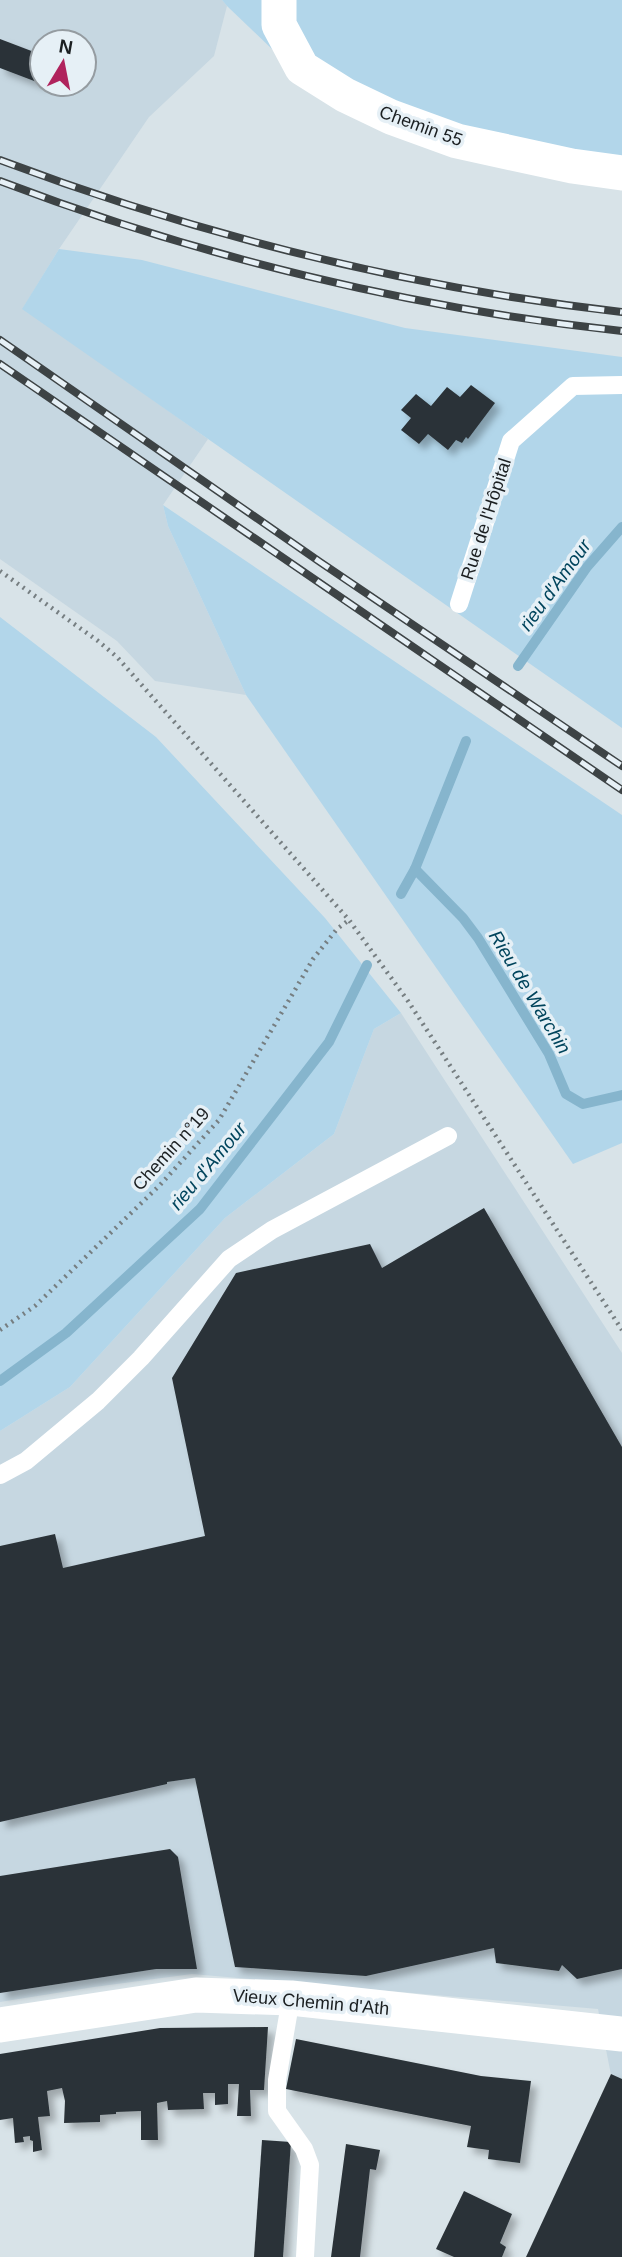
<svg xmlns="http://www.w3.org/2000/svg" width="622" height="2257" viewBox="0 0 622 2257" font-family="Helvetica,sans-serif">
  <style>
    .built { fill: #c6d7e1; fill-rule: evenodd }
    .green { fill: #b2d6ea }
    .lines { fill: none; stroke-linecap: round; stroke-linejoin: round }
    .stream { stroke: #86b5cd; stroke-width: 10 }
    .building { fill: #2b3338; filter: url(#shadow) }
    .path { stroke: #767e81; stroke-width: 4.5; stroke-dasharray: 2 5; stroke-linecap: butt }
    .lane { stroke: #fff; stroke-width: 18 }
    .street { stroke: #fff; stroke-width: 35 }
    .rail-casing { stroke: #3d4345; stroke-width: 8 }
    .rail { stroke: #e6f0f6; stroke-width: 5; stroke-dasharray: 16; stroke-linecap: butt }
    .labels { text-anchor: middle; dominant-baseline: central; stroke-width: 7; stroke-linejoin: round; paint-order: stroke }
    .street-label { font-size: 18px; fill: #1b1f21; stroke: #e6f0f6 }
    .water-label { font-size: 19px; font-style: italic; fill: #00445c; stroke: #e6f0f6 }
  </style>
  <defs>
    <filter id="shadow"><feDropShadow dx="6" dy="6" stdDeviation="3.5" flood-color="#0004"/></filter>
  </defs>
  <rect width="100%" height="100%" fill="#d8e3e8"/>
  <!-- built -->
  <g class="built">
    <path d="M0,0h222l5,6 -13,50 -65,61 -90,132 -36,59 185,131 -45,66 5,21 78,169 -91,-14 -38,-40 -117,-82zM42,42h42v42h-42z"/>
    <path d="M401,1013l221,340v904l-11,-182 -13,-66 -406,-35 -98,13 -94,15v-571l70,-44 155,-169 109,-84 40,-105z"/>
  </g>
  <!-- green -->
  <g class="green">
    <path d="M222,0h53l-1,51 -47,-45z"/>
    <path d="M280,0h342v169l-179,-34 -141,-67z"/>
    <path d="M59,249l83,11 263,68 217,29v371l-600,-419z"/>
    <path d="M163,505l459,310v328l-49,21 -327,-469 -78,-169z"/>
    <path d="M0,617l156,120 169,181 76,95 -27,16 -40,105 -109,84 -155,169 -70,44z"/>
  </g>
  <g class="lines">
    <!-- stream -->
    <g class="stream">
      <path d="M518,666l69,-99 35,-40"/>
      <path d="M415,869l48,49 15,20 71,116 17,40 17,10 39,-9"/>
      <path d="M401,894l14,-25 51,-128"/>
      <path d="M0,1381l66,-48 134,-124 129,-167 38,-77"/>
    </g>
  </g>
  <!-- building -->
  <g class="building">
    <path d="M0,39l42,16v29l-42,-16z"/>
    <path d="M471,385l24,18 -27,36 -2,-2 -4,6 -6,-3 -8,10 -20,-16 -9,10 -18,-14 10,-12 -10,-8 15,-16 15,12 16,-19 13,10z"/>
    <path d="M484,1208l138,239v522l-45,10 -15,-14 -3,6 -63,-8 -2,-15 -128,28 -131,-9 -40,-189 -28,4v2l-167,38v-276l55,-12 8,34 142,-32 -33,-158 64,-105 134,-29 12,24z"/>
    <path d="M170,1849l8,8 19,112h-41l-156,24v-117z"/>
    <path d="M268,2027l-4,63h-14l1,26h-14l2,-32h-11v20l-13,1v-12h-12l1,16 -36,1 -1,-9 -10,2 1,37h-17v-29l-25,1v2l-16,1v7l-36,1 1,-22 -3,-13 -15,3 3,25 -12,1 4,33 -9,2v-11l-3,-1v-4l-7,1 1,5 -9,1 -2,-25 -13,2v-66l160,-26z"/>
    <path d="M296,2039l185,37 50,5 -11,82 -32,-4 1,-9 -22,-3 4,-21 -185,-37z"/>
    <path d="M611,2074l11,5v178h-96z"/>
    <path d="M262,2140l29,2 -8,115h-29z"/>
    <path d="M346,2144l34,6 -4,20 -6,-1 -10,88h-29z"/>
    <path d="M464,2191l48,23 -12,29 6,4 -4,10h-48l-18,-8z"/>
  </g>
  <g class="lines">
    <!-- path -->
    <g class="path">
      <path d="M0,571l98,70 19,16 232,263 59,81 214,329"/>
      <path d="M0,1330l35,-24 125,-121 59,-65 94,-161 24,-30 12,-9"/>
    </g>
    <!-- lane -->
    <g class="lane">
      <path d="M459,604l52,-163 62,-55 49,-1"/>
      <path d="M0,1475l26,-14 72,-60 43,-43 88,-99 43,-29 176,-94"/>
      <path d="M291,1998l-14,82v31l27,38 6,16 -5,92"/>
    </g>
    <!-- street -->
    <g class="street">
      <path d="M279,0v25l23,43 43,27 46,22 66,24 115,25 50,7"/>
      <path d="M0,2025l196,-30 95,3 331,36"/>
    </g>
    <defs>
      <g id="rail">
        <path d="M0,160c199,75 410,128 622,152"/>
        <path d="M0,181c196,75 414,128 622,150"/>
        <path d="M0,340l320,222 302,204"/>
        <path d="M0,364l622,426"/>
      </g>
    </defs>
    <!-- rail casing -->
    <use href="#rail" class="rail-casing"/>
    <!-- rail -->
    <use href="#rail" class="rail"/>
  </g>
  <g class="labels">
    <!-- street labels -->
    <g class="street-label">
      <text transform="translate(421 126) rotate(20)">Chemin 55</text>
      <text transform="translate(486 519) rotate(-72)">Rue de l'Hôpital</text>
      <text transform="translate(171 1149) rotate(-48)">Chemin n°19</text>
      <text transform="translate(311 2002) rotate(5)">Vieux Chemin d'Ath</text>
    </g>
    <!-- water labels -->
    <g class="water-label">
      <text transform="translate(555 585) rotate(-54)">rieu d'Amour</text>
      <text transform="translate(530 992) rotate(59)">Rieu de Warchin</text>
      <text transform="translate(208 1166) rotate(-50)">rieu d'Amour</text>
    </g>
  </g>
  <!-- north arrow -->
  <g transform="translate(63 63) rotate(10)"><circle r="33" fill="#e6f0f6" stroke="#959ca1" stroke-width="2"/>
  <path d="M0-5L12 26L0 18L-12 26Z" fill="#b0235d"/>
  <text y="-10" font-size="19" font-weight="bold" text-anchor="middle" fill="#1b1f21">N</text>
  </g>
</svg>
